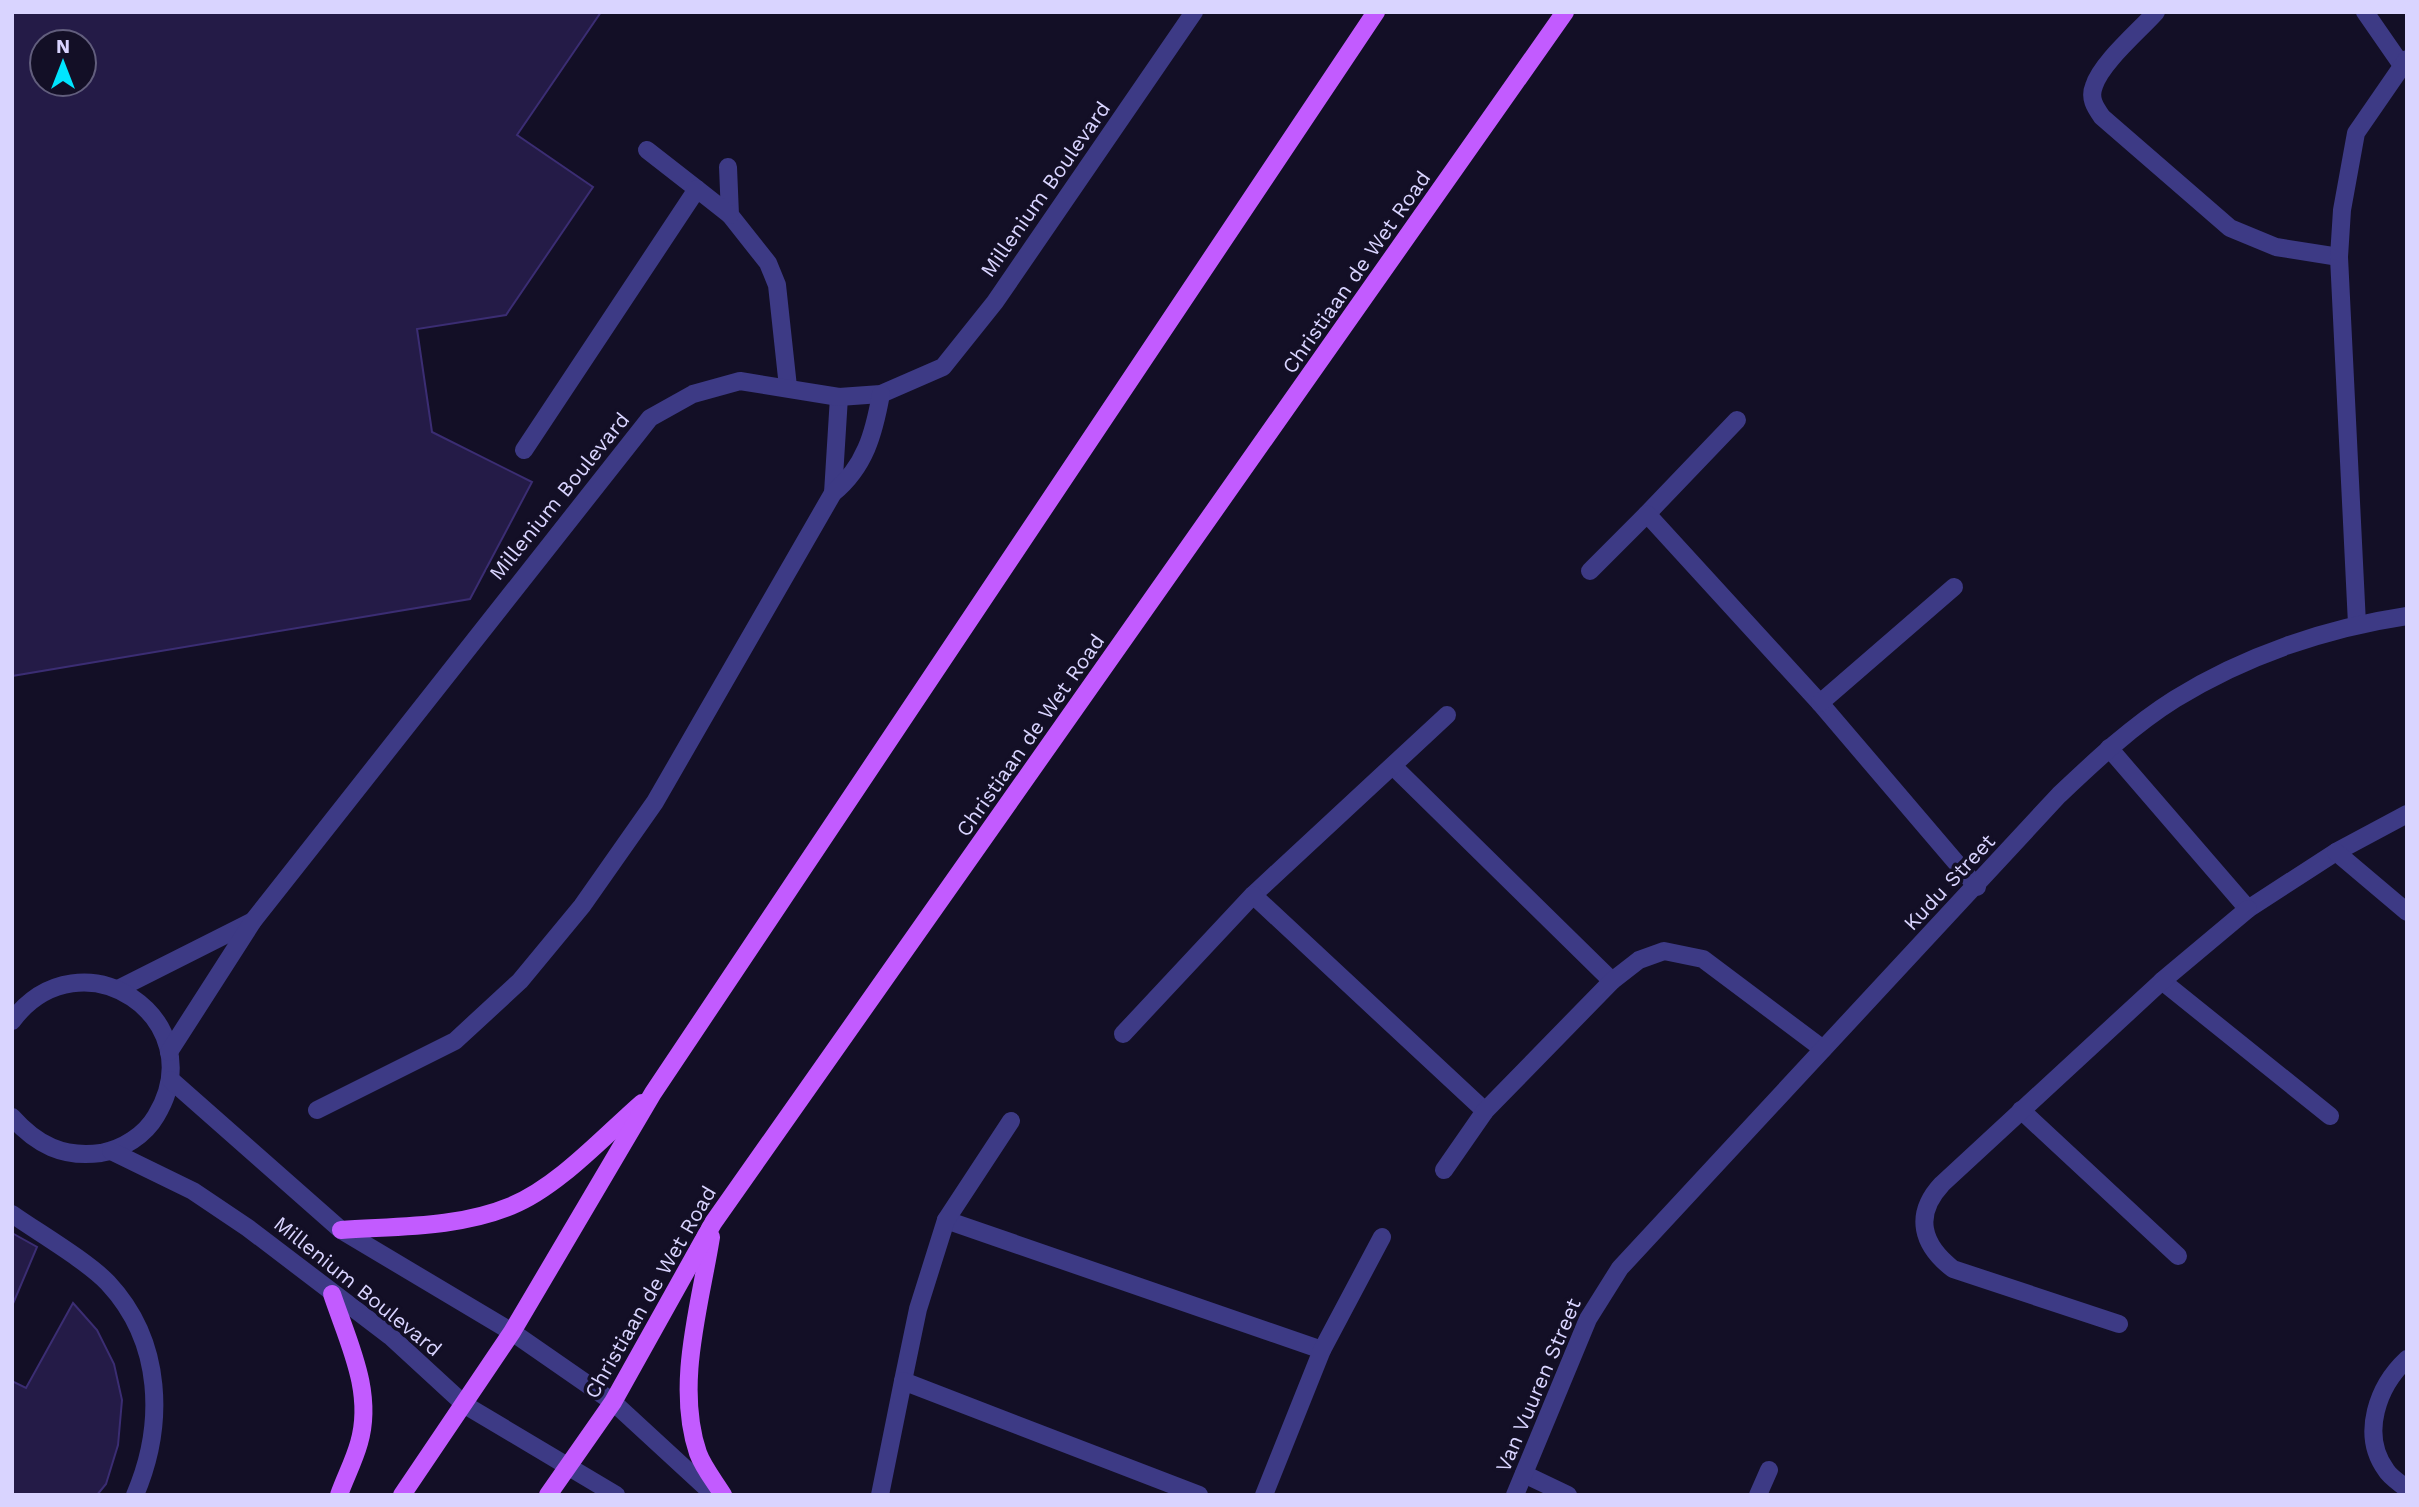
<svg xmlns="http://www.w3.org/2000/svg" width="2419" height="1507" viewBox="0 0 2419 1507" font-family="'Work Sans',sans-serif">
  <style>
    .building { fill: #241b47; stroke: #3b2d73; stroke-width: 2; fill-rule: evenodd }
    .lines { fill: none; stroke-linecap: round; stroke-linejoin: round }
    .minor { stroke: #3d3a85; stroke-width: 18 }
    .major { stroke: #c25bff; stroke-width: 18 }
    .labels { text-anchor: middle; dominant-baseline: central; stroke-width: 7; stroke-linejoin: round; paint-order: stroke }
    .street-label { font-size: 21px; fill: #d9d4ff; stroke: #130f26 }
  </style>
  <rect width="100%" height="100%" fill="#130f26"/>
  <!-- building -->
  <g class="building">
    <path d="M12,12h589l-84,123 76,52 -87,128 -89,14 15,103 100,50 -62,117 -458,77zM42,42h42v42h-42z"/>
    <path d="M12,1233l25,14 -25,59z"/>
    <path d="M73,1303l24,27 17,34 8,36 -4,45 -12,39 -9,11h-85v-114l14,7z"/>
  </g>
  <g class="lines">
    <!-- minor -->
    <g class="minor">
      <path d="M2156,12c-17,19 -55,51 -62,74 -5,12 1,21 8,31l128,111 46,19 63,10"/>
      <path d="M2365,12l36,52"/>
      <path d="M647,150l50,39"/>
      <path d="M728,167l2,48 38,48 9,22 11,102"/>
      <path d="M524,450l173,-261 33,26"/>
      <path d="M833,493l6,-96"/>
      <path d="M1647,514l90,-94"/>
      <path d="M1590,571l57,-57 173,189 157,184"/>
      <path d="M2357,624l-18,-367 3,-47 14,-77 51,-74"/>
      <path d="M1820,703l134,-116"/>
      <path d="M2109,748l139,161 88,-57 71,-38"/>
      <path d="M1394,767l218,214"/>
      <path d="M2336,852l71,60"/>
      <path d="M1253,895l194,-180"/>
      <path d="M2162,981l168,135"/>
      <path d="M118,989l135,-68"/>
      <path d="M12,1021c69,-92 203,-2 144,95 -11,19 -33,33 -55,37 -38,5 -64,-8 -89,-36"/>
      <path d="M1123,1034l130,-139 232,216"/>
      <path d="M169,1052l84,-131 397,-503 43,-24 47,-13 99,16 42,-3 62,-27 52,-65 199,-290"/>
      <path d="M171,1080l170,150 171,102 101,70 101,93"/>
      <path d="M317,1110l138,-69 65,-60 62,-75 73,-104 178,-309c32,-26 41,-60 48,-99"/>
      <path d="M2021,1110l157,146"/>
      <path d="M111,1151l82,40 55,37 142,108 75,69 151,90"/>
      <path d="M1444,1170l41,-59 127,-130 27,-21 25,-9 39,8 120,90"/>
      <path d="M12,1214c27,19 75,47 96,69 55,59 57,142 27,212"/>
      <path d="M946,1220l376,130"/>
      <path d="M2119,1324l-166,-55c-31,-24 -40,-54 -11,-85l220,-203 86,-72"/>
      <path d="M2407,1359c-29,27 -47,75 -21,111 4,7 14,13 21,19"/>
      <path d="M903,1381l15,-72 28,-89 65,-99"/>
      <path d="M1524,1474l44,21"/>
      <path d="M880,1495l23,-114 296,114"/>
      <path d="M1264,1495l58,-145 60,-113"/>
      <path d="M1515,1495l73,-176 32,-51 439,-473c36,-34 73,-69 116,-96 69,-43 151,-71 232,-83"/>
      <path d="M1758,1495l11,-25"/>
    </g>
    <!-- major -->
    <g class="major">
      <path d="M341,1230c57,-4 117,-2 170,-24 47,-19 93,-70 131,-103"/>
      <path d="M711,1237c-11,69 -36,148 -13,216 5,14 17,29 25,42"/>
      <path d="M332,1294c16,48 42,98 27,149 -5,18 -14,35 -20,52"/>
      <path d="M402,1495l110,-163 141,-239 723,-1081"/>
      <path d="M548,1495l65,-93 100,-179 852,-1211"/>
    </g>
  </g>
  <g class="labels">
    <!-- street labels -->
    <g class="street-label">
      <text transform="translate(1045 189) rotate(-55)">Millenium Boulevard</text>
      <text transform="translate(1356 272) rotate(-55)">Christiaan de Wet Road</text>
      <text transform="translate(559 496) rotate(-51)">Millenium Boulevard</text>
      <text transform="translate(1030 735) rotate(-55)">Christiaan de Wet Road</text>
      <text transform="translate(1949 882) rotate(-47)">Kudu Street</text>
      <text transform="translate(358 1286) rotate(39)">Millenium Boulevard</text>
      <text transform="translate(650 1292) rotate(-60)">Christiaan de Wet Road</text>
      <text transform="translate(1538 1385) rotate(-67)">Van Vuuren Street</text>
    </g>
  </g>
  <!-- border -->
  <rect width="2419" height="1507" fill="none" stroke="#d9d4ff" stroke-width="28"/>
  <!-- north arrow -->
  <g transform="translate(63 63)"><circle r="33" fill="#130f26" stroke="#625e7d" stroke-width="2"/>
  <path d="M0-5L12 26L0 18L-12 26Z" fill="#00e5ff"/>
  <text y="-10" font-size="19" font-weight="bold" text-anchor="middle" fill="#d9d4ff">N</text>
  </g>
</svg>
